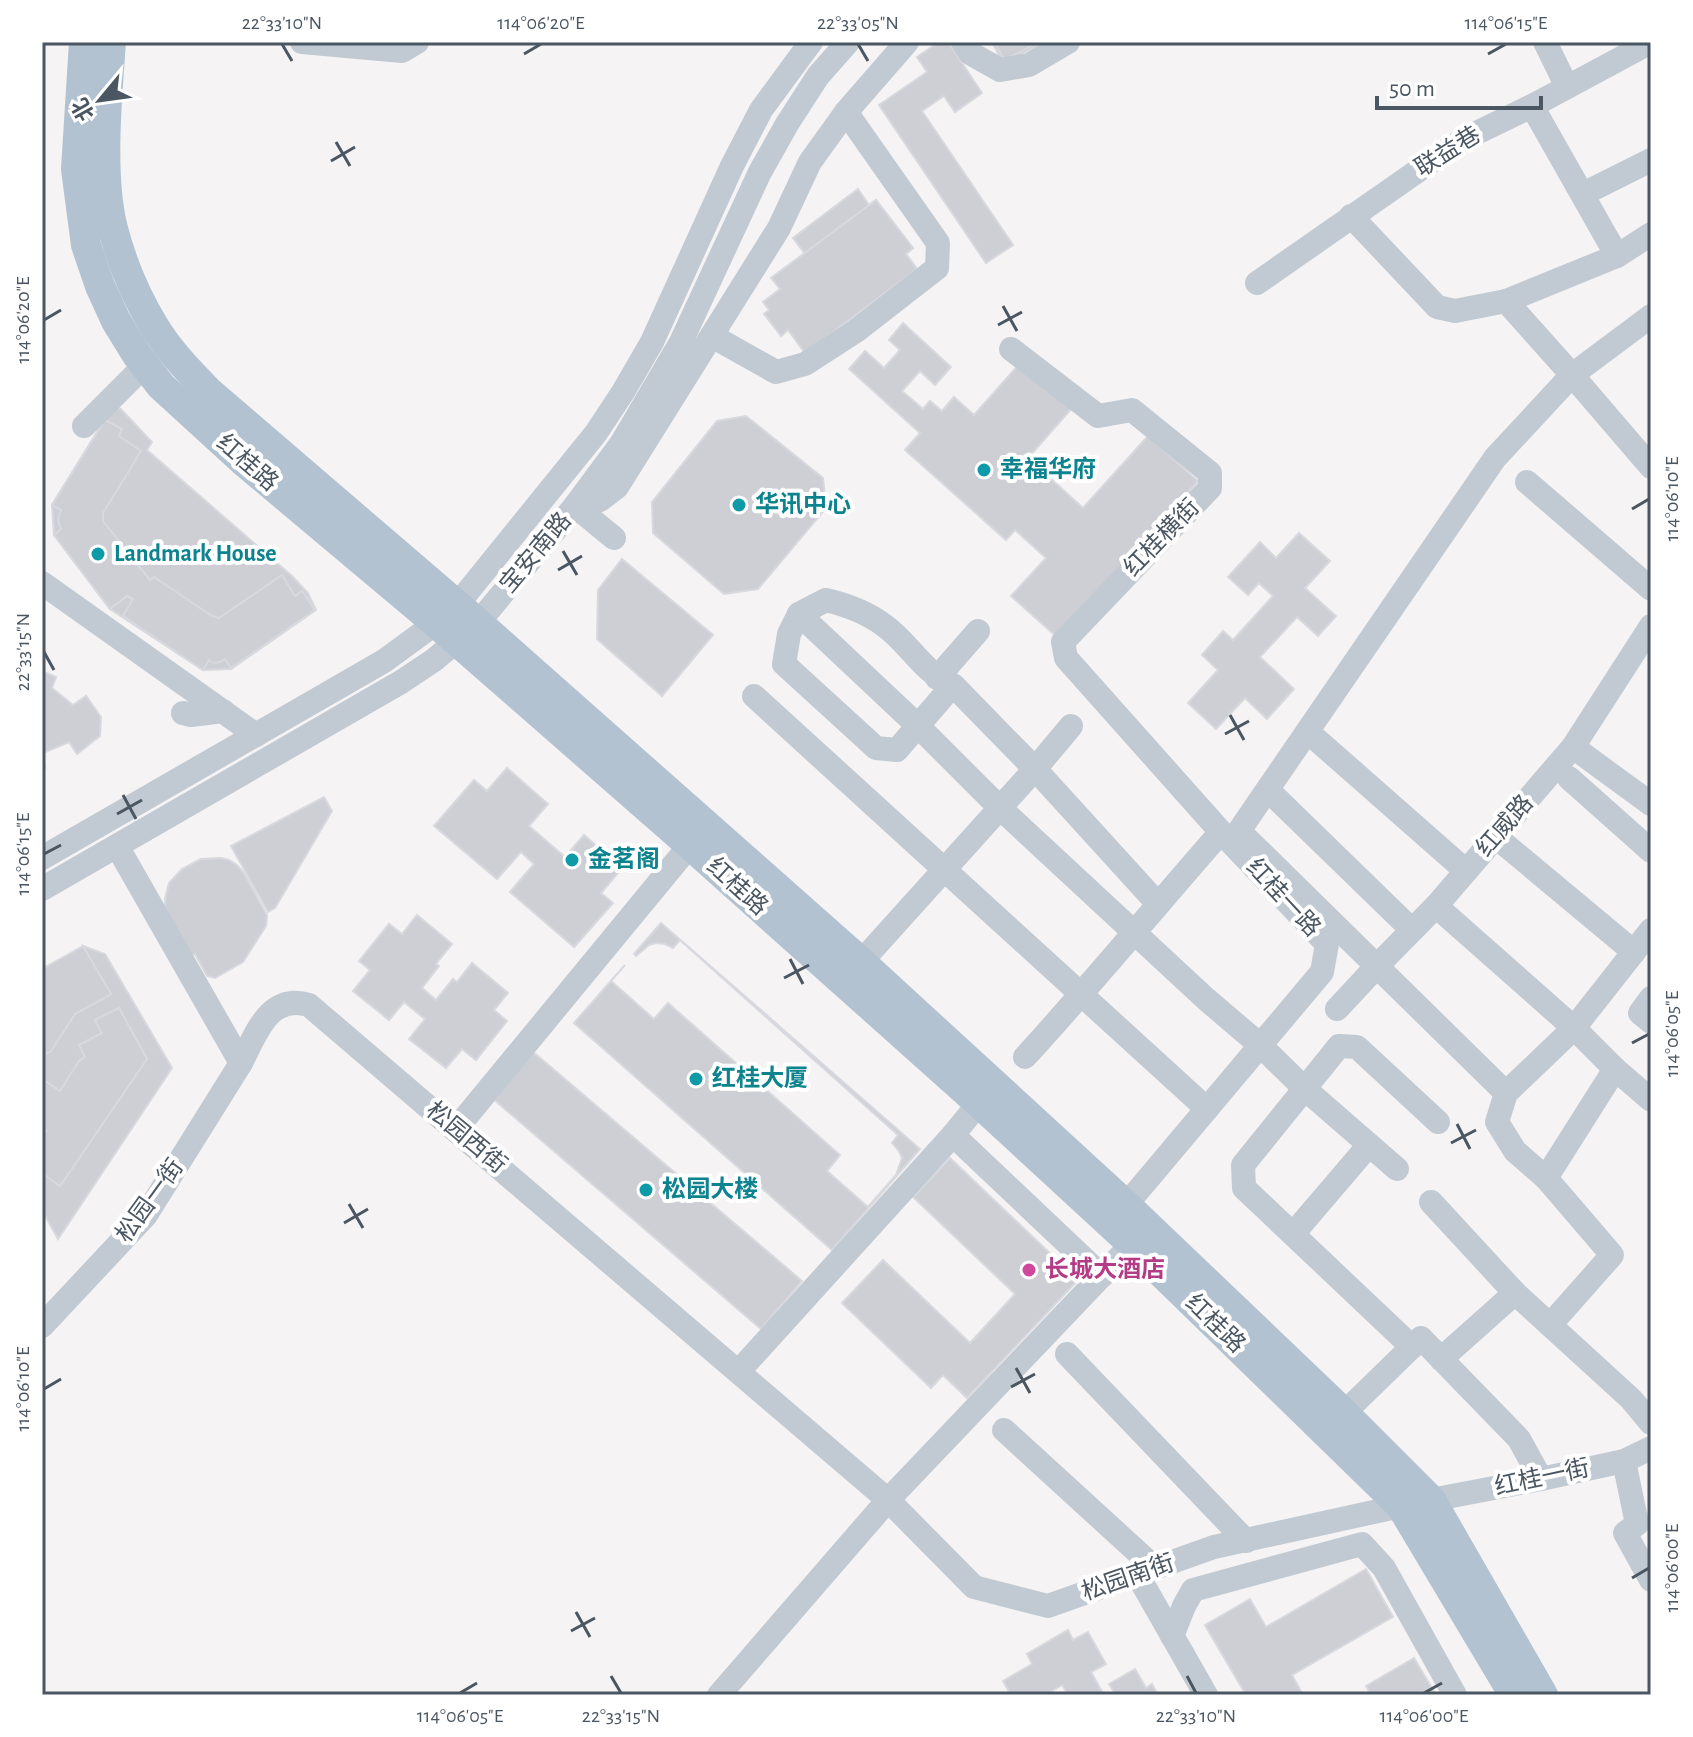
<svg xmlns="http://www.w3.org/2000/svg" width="1693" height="1737" viewBox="0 0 1693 1737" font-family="'Alegreya Sans','Noto Sans SC',sans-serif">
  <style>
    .building { fill: #cdcfd5; stroke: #d7d9de; stroke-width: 2 }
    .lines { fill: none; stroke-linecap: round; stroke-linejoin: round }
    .minor { stroke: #c1cad2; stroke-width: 24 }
    .major { stroke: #b3c2d1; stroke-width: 30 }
    .ticks { fill: none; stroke: #4a5661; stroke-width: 3 }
    .culture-dot { fill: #0f9aa8; stroke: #fff; stroke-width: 3 }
    .hotel-dot { fill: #d1479c; stroke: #fff; stroke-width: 3 }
    .labels { text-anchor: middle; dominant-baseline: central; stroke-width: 8; stroke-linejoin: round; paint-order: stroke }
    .street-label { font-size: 24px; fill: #4a5661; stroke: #fff }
    .culture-label { font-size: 24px; font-weight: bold; fill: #0d838f; stroke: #fff; text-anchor: start }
    .hotel-label { font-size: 24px; font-weight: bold; fill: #b23c85; stroke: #fff; text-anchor: start }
    .neatline { fill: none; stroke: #4a5661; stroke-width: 3 }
    .ticks-label { font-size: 20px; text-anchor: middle; fill: #4a5661 }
  </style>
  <rect width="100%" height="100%" fill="#f5f3f3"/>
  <!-- building -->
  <g class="building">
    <path d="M939,42h9l34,51 -27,19 -11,-16 -22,15 91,134 -27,18 -107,-158 48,-33 -10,-15z"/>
    <path d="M992,42h53l-42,21z"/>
    <path d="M995,42h44l-35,18z"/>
    <path d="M858,189l11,16 7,-5 37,48 -7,6 11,15 -65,49 -15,-20 -6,4 -29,-38 7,-5 -16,-21z"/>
    <path d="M876,200l37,48 -7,6 11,15 -112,84 -17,-23 -7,6 -17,-22 5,-4 -6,-8 17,-13 -9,-11z"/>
    <path d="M903,323l48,44 -16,18 -15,-14 -18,20 21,18 7,-8 12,10 12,-14 20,18 47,-53 51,46 -44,50 55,50 65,-72 50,45 -140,157 -47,-42 35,-38 -31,-28 -9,10 -101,-90 15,-17 -71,-64 16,-18 19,17 16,-18 -11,-10z"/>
    <path d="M113,406l8,3 31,33 -5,8 145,126 16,17 8,17 -85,59 -28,1 -93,-61 -56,-74 -2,-30z"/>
    <path d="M746,416l77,62 3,30 -68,81 -34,5 -71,-61 -1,-31 65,-81z"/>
    <path d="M105,420l17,9 -3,7 22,15 -38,62v8l47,59 4,-3 58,39 7,2 63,-43 13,21 7,-5 13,19 -84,58 -6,-9 -5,3 -7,1 -4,-3 -6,10 -80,-54 10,-17 -6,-3 -17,13 -56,-74 7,-6 -3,-9 3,-10 -9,-5z"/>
    <path d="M1299,533l31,28 -25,27 31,28 -18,20 -21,-19 -37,40 34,32 -27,30 -22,-21 -29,31 -28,-26 30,-33 -16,-15 21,-24 10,9 40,-44 -14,-13 -11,12 -20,-18 32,-35 16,16z"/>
    <path d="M622,559l91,76 -51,61 -65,-57 1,-49z"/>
    <path d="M42,671l14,6 -4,11 21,17 13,-9 15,21 -1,19 -23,18 -8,-12 -26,11 2,15h-3z"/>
    <path d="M507,768l41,36 -19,22 36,31 19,-22 38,33 -21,25 12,10 -39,44 -64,-55 24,-28 -13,-12 -24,27 -63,-53 40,-46 13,11z"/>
    <path d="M324,797l8,14 -57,97 -7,4 -37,-66z"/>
    <path d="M221,858l8,2 8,5 7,8 23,42 -1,11 -23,36 -28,16 -8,-2 -12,-22 -7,3 -23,-50v-8l4,-16 13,-14 19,-10z"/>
    <path d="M417,915l35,29 -16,20 3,2 -17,22 14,12 17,-21 4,3 15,-19 36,30 -14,17 13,11 -31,39 -14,-11 -16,19 -37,-29 16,-20 -21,-17 -15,18 -36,-29 17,-21 -11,-9 30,-37 13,10z"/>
    <path d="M661,923l259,226 -88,101 -258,-227 51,-58 -14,16 43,38 14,-16 172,152 -13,16 41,36 28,-32 6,-17 -3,-7 -7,-8 6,-8 -218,-195 -7,8 -8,-4 -9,-1 -7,2 -13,11 -2,-2z"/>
    <path d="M83,946l22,8 67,114 -114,171 -16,-29v-37l18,13 87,-127 -28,-51 -24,12 7,13 -23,12 6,12 -6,4 -19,30 -18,-12v-23l9,-5 24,-37 36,-20z"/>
    <path d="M83,946l28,48 -36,20 -24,37 -9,5v-87z"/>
    <path d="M119,1008l28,51 -87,127 -18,-13v-37l4,-5 -4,-3v-49l18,12 19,-30 6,-4 -6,-12 23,-12 -7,-13z"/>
    <path d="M532,1051l270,230 -41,48 -269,-231z"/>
    <path d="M950,1158l128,122 -111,118 -24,-23 -12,13 -89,-85 41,-43 87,83 45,-49 -102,-97z"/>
    <path d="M1366,1569l27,48 -101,58 11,20h-57l-41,-70 45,-26 16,28z"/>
    <path d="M1068,1630l5,10 15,-8 18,32 -15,8 13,23h-36l-6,-10 -17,10h-34l-8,-14 29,-17 -5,-10z"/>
    <path d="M1414,1658l22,37h-65l-5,-9z"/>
    <path d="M1135,1669l11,19 6,-4 6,11h-42l-7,-11z"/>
  </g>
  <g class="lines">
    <!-- minor -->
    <g class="minor">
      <path d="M302,42l100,9 15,-9"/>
      <path d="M963,42l7,11 30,17 29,-5 39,-23"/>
      <path d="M1545,42l22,45"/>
      <path d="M1532,106l85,150"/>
      <path d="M1583,194l68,-34"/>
      <path d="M1351,216l86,91 18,4 51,-10 66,74 79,-59"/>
      <path d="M1257,283l205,-143 70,-34 119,-64"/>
      <path d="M1506,301l111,-45 34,-22"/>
      <path d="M712,336l64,36 29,-8 51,-33 81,-63 1,-25 -92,-131"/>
      <path d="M1011,349l87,67 34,-6 78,63v15l-147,154 3,16 155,174 106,112 -5,28 -196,233"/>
      <path d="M84,426l61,-61"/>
      <path d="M1527,482l124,107"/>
      <path d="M575,506l25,-6 17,-13 162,-259 31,-66 36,-50 61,-70"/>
      <path d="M575,506l39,32"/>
      <path d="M42,583l214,152"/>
      <path d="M799,614l118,111 82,82 207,192 54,46 45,44 92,80"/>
      <path d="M937,678l41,-47"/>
      <path d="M953,685l-56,65 -21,-2 -92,-84 5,-30 10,-20 27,-14c21,5 42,13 59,26 25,18 37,46 68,59l82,84 123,135"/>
      <path d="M754,696l453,413"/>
      <path d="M183,713l8,2 32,-4"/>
      <path d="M1308,732l158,139"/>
      <path d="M1573,747l78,57"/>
      <path d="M1569,778l82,73"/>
      <path d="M1268,790l144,140"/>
      <path d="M1496,837l138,115"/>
      <path d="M117,846l124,217c15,-29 28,-70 68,-58l579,495 86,87 74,19 166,-59 187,-41"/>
      <path d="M42,858l342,-197 52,-38 21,-18 139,-172 27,-41 29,-50 80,-176 29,-56 50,-68"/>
      <path d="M42,889l359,-207 33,-22 44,-37 97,-117 46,-62 60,-102 79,-170 27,-48 31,-48 30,-34"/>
      <path d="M1436,906l138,122 41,41 36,31"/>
      <path d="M861,962l174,-193 36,-43"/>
      <path d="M1651,998l-11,15 11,9"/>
      <path d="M1337,1009l40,-43 59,-60 137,-159 78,-121"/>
      <path d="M1025,1057c67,-73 130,-150 196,-225"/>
      <path d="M1506,1093l-267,-262 256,-373 77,-83 79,92"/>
      <path d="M456,1129l234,-284"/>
      <path d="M953,1135l149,141"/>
      <path d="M1546,1178l69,-109"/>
      <path d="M1431,1202l84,91 116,106 20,24"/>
      <path d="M1293,1234l76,-89"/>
      <path d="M1550,1325l62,-70 -66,-77 -31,-27 -18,-29 9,-29 68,-65 77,-98"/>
      <path d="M42,1326l104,-111 95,-152"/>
      <path d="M1412,1347l-168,-159 -1,-23 96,-119 18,1 81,75"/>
      <path d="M1067,1354l179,187"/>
      <path d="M1441,1359l74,-66"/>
      <path d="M739,1371l214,-236 26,-32"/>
      <path d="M1344,1413l77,-75 98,101 22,40"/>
      <path d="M1004,1430l151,138"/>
      <path d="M1624,1461l13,63 -12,9 26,47"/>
      <path d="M1431,1500l110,-21 83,-18 27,-13"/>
      <path d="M1137,1574l69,121"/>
      <path d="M1172,1636l12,-30 9,-16 169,-46 22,24 71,127"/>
      <path d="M719,1695l169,-195 244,-256"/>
    </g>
    <!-- major -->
    <g class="major">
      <path d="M84,42l-8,127 10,76 14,41 16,35 21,34 24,31 82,75 193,162 254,222 289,258 153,141 269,262 113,189"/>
      <path d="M111,42c-4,55 -11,130 1,183 9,36 23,70 42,101 15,25 35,45 55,66l269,231 383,339 265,243 218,208 87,87 112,195"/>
    </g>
  </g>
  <!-- ticks -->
  <path class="ticks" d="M282,44l10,17M858,44l10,17M524,54l17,-10M1488,54l18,-10M336,142l14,24M331,161l24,-14M1003,306l14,25M44,320l17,-10M998,325l24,-13M1632,509l17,-10M563,551l14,24M558,570l24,-14M44,652l10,18M1230,715l14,25M1225,734l24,-13M123,795l13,24M117,814l25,-14M44,854l17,-9M790,959l13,25M784,978l25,-13M1632,1043l17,-9M1457,1124l13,25M1451,1143l25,-13M349,1204l14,24M344,1223l24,-14M1016,1368l14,25M1011,1387l24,-13M44,1389l17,-10M1632,1578l17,-10M576,1612l14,25M571,1631l24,-13M611,1676l10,17M1187,1676l9,17M460,1693l17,-10M1424,1693l18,-10"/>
  <!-- markers -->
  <g class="culture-dot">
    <circle cx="984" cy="470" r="8"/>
    <circle cx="739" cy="505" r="8"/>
    <circle cx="98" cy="554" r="8"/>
    <circle cx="572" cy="860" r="8"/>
    <circle cx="696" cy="1079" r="8"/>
    <circle cx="646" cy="1190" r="8"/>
  </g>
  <circle class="hotel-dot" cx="1029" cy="1270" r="8"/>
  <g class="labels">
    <!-- street labels -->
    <g class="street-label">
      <text transform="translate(1448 152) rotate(-32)">联益巷</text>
      <text transform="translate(247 463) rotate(41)">红桂路</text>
      <text transform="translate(1162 538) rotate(-46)">红桂横街</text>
      <text transform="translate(536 553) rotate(-50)">宝安南路</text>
      <text transform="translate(1505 826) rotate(-49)">红威路</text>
      <text transform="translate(737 887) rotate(42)">红桂路</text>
      <text transform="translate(1283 898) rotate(47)">红桂一路</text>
      <text transform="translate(466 1138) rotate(40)">松园西街</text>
      <text transform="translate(150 1201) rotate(-54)">松园一街</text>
      <text transform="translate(1215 1324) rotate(44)">红桂路</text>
      <text transform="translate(1542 1478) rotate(-12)">红桂一街</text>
      <text transform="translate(1128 1578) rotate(-19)">松园南街</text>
    </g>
    <!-- culture labels -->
    <g class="culture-label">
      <text x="1000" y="470">幸福华府</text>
      <text x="755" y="505">华讯中心</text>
      <text x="114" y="554">Landmark House</text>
      <text x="588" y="860">金茗阁</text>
      <text x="712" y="1079">红桂大厦</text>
      <text x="662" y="1190">松园大楼</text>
    </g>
    <!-- hotel labels -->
    <g class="hotel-label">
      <text x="1045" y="1270">长城大酒店</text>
    </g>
  </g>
  <!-- border -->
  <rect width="1693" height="1737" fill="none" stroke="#ffffff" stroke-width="88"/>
  <!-- north arrow -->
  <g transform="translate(100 100) rotate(241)" stroke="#ffffff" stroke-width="6" paint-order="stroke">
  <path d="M0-6L14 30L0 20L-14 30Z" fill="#4a5661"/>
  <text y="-12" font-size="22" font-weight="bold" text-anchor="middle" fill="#4a5661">北</text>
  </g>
  <!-- scale -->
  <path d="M1377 96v12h164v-12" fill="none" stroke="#4a5661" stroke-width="4"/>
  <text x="1389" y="96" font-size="24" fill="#4a5661" stroke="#ffffff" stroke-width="6" paint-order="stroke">50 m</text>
  <rect x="44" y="44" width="1605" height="1649" class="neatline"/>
  <g class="ticks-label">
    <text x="282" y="29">22°33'10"N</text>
    <text x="541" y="29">114°06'20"E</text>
    <text x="858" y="29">22°33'05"N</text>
    <text x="1506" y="29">114°06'15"E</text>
    <text transform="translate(22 320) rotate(-90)" y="7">114°06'20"E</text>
    <text transform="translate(1671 499) rotate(-90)" y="7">114°06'10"E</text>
    <text transform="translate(22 652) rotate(-90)" y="7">22°33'15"N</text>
    <text transform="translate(22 854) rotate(-90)" y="7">114°06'15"E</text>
    <text transform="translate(1671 1034) rotate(-90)" y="7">114°06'05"E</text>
    <text transform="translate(22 1389) rotate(-90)" y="7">114°06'10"E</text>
    <text transform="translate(1671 1568) rotate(-90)" y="7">114°06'00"E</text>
    <text x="460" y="1722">114°06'05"E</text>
    <text x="621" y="1722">22°33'15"N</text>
    <text x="1196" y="1722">22°33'10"N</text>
    <text x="1424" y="1722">114°06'00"E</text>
  </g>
</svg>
